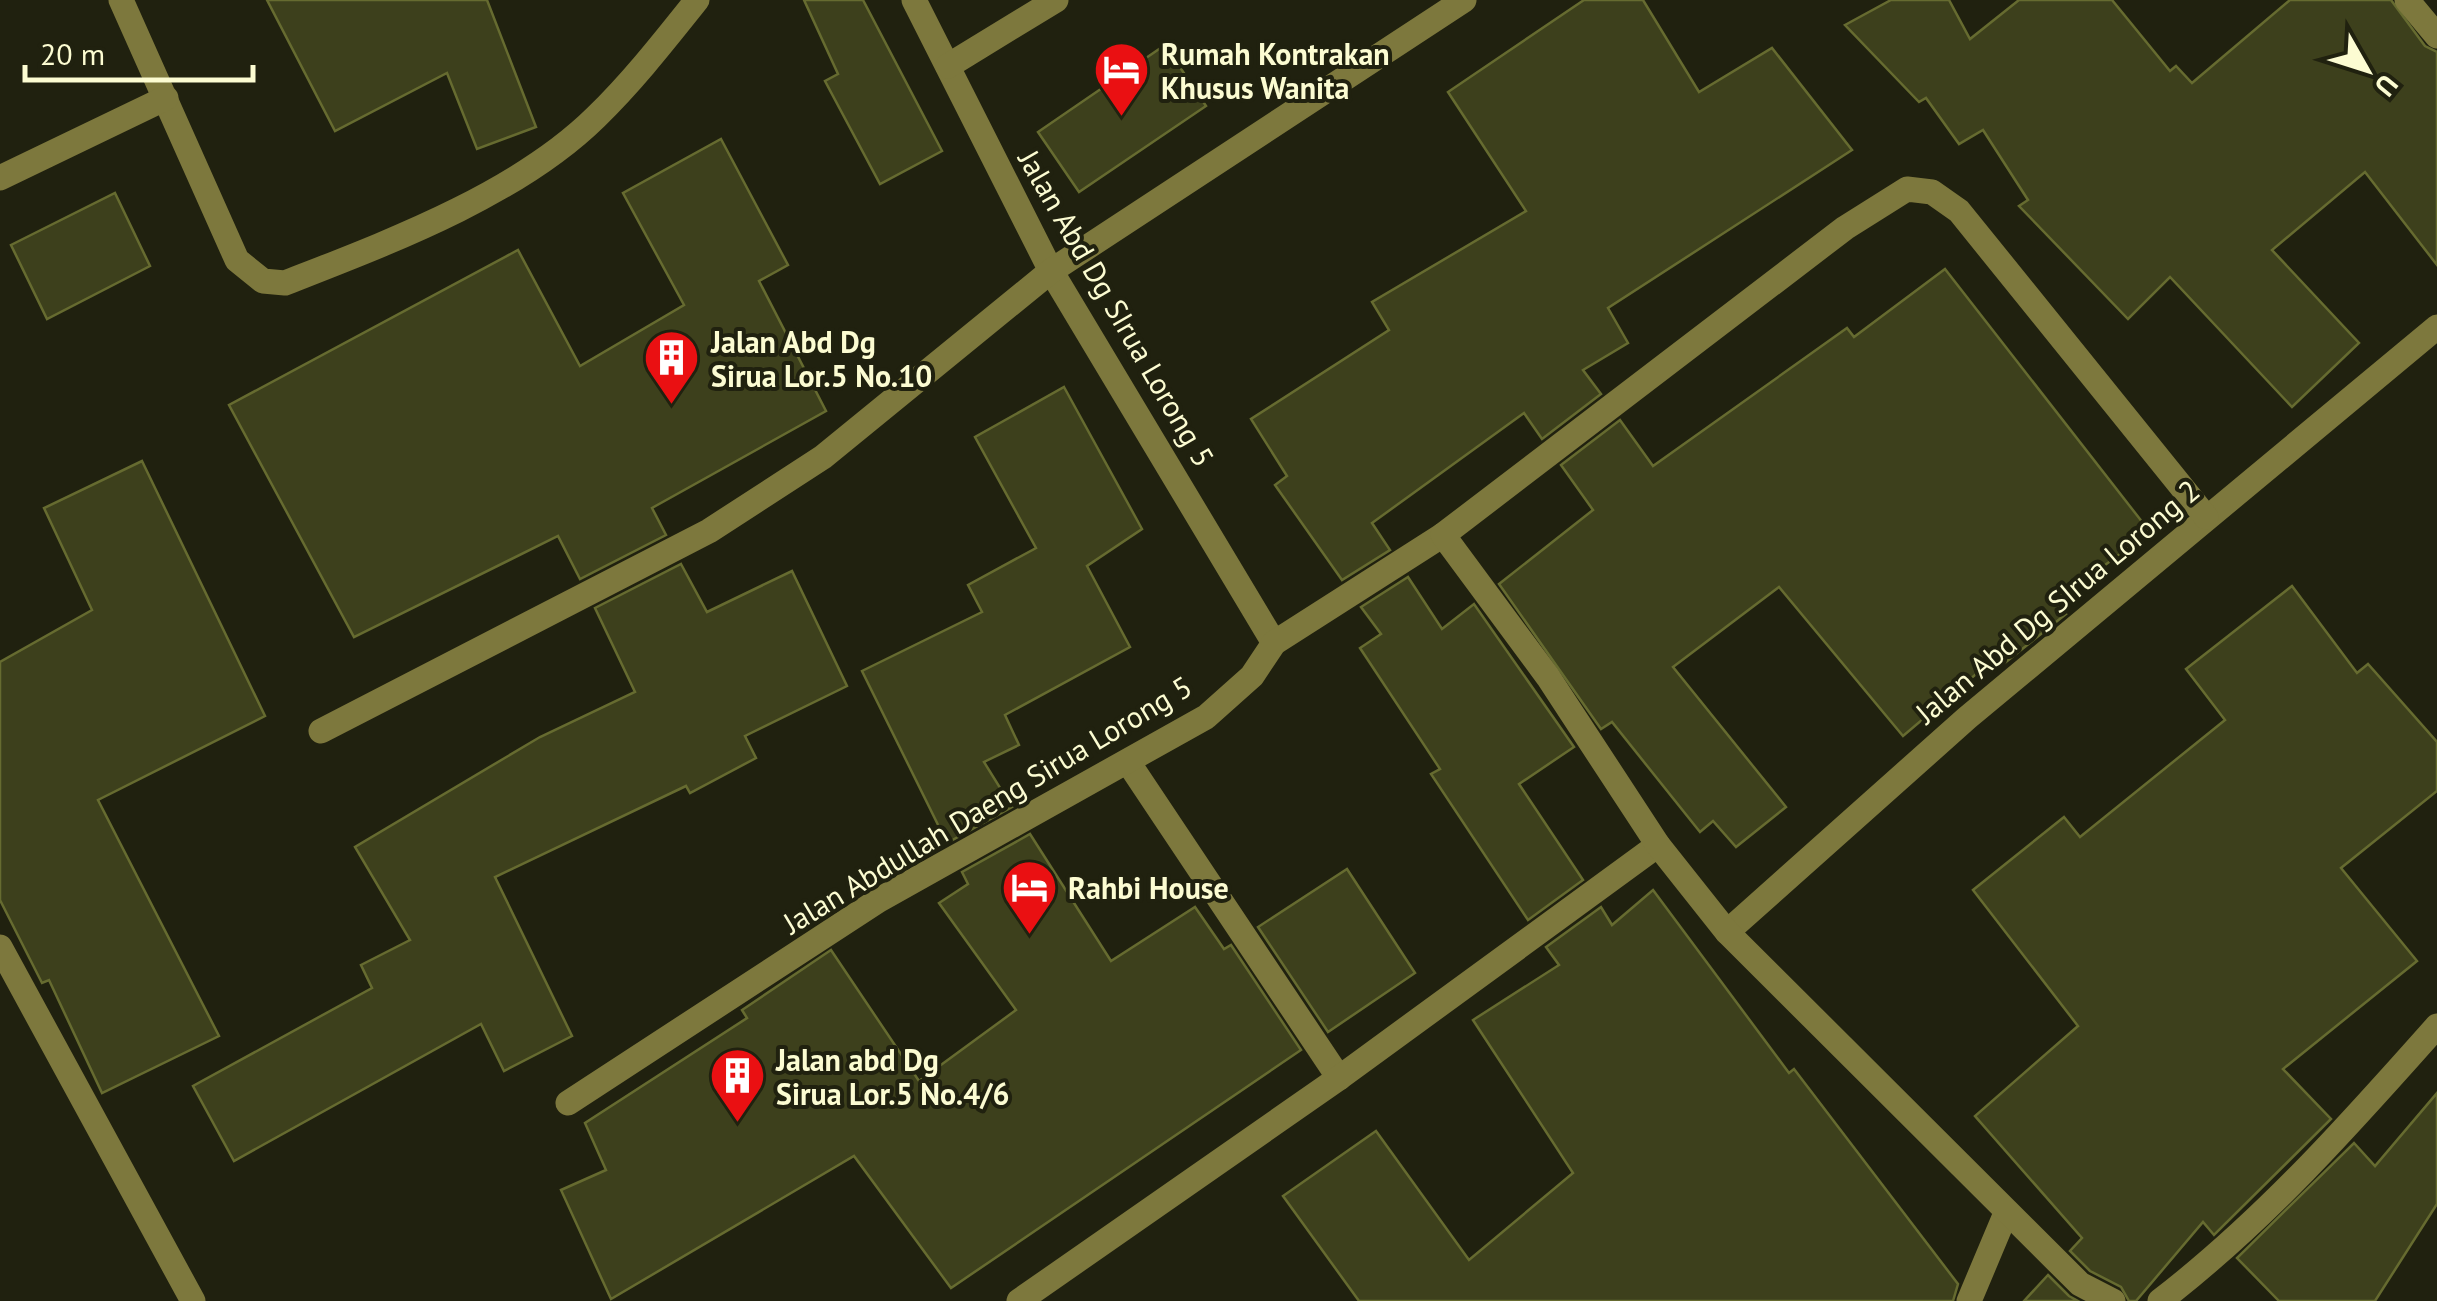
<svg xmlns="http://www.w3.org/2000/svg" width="2437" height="1301" viewBox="0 0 2437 1301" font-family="'PT Sans',sans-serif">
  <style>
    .building { fill: #3d401c; stroke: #666b30; stroke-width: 2.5 }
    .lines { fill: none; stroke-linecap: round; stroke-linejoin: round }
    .minor { stroke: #7d783d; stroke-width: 25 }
    .labels { text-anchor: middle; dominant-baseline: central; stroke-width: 8; stroke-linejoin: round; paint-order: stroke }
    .poi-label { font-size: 30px; font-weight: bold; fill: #fcfcd2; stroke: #20210f; text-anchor: start }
    .street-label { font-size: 30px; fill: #fcfcd2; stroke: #20210f }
  </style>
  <rect width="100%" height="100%" fill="#20210f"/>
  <!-- building -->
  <g class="building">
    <path d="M267,0h220l49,127 -59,22 -30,-76 -112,58z"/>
    <path d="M804,0h59l79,151 -62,33 -55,-103 13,-7z"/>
    <path d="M1584,0h59l56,92 73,-44 80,102 -244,158 20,35 -45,27 18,24 -59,45 -18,-26 -152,110 18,27 -48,30 -67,-95 12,-9 -36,-57 138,-89 -17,-28 154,-91 -78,-119z"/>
    <path d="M1891,0h58l21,39 49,-39h93l58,71 6,-5 16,17 98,-83h101l34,46 12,6v213l-72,-93 -93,78 87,93 -67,64 -122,-130 -42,42 -109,-113 9,-6 -45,-70 -24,14 -33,-46 -7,4 -74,-77z"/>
    <path d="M1165,45l41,61 -127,86 -41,-60z"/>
    <path d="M721,139l67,126 -29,16 67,130 -174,97 14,27 -86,44 -22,-43 -204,101 -125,-232 289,-155 62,116 104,-61 -61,-112z"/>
    <path d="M115,193l35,73 -103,53 -36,-74z"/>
    <path d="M1945,269l205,263 -94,69 10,13 -65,52 -6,-8 -92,78 -124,-149 -106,80 113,140 -50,40 -23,-26 -13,11 -88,-110 -11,7 -102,-145 94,-74 -32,-45 59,-45 33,46 194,-138 7,9z"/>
    <path d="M1064,387l78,142 -55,37 43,81 -125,68 14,30 -35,17 28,45 -65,36 -85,-172 120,-59 -14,-27 68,-37 -61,-111z"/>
    <path d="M142,461l123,255 -167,84 121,236 -117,57 -53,-113 -7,3 -42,-83v-238l92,-52 -48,-102z"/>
    <path d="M681,564l26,48 85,-41 55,115 -102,50 11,22 -66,35 -4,-7 -191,91 77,159 -68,35 -23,-47 -247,137 -41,-75 179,-98 -11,-23 49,-25 -55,-93 185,-110 95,-45 -40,-84z"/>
    <path d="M1408,577l34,52 32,-25 100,143 -55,37 64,96 -55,40 -97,-146 9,-5 -80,-121 21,-14 -20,-27z"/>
    <path d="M2292,586l65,87 11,-9 69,78v49l-96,77 76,93 -134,108 48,50 -117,116 -11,-13 -67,79h-7l-8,-14 -31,-16 -20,-20 12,-13 -107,-122 103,-90 -105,-136 91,-73 16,20 145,-117 -39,-51z"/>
    <path d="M1030,834l81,127 84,-54 29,42 7,-4 70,105 -350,238 -97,-132 -243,143 -50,-109 45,-20 -21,-47 162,-105 -5,-8 89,-60 88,131 97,-71 -77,-107 29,-19 -6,-12z"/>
    <path d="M1347,869l68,104 -87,59 -70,-105z"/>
    <path d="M1653,890l136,183 5,-4 164,215 -5,17h-594l-76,-105 93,-65 93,129 104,-87 -100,-153 86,-55 -13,-18 55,-40 11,18z"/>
    <path d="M2437,1093v111l-62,97h-96l-42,-43 117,-115 21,23z"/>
    <path d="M2048,1275l21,21 9,5h-54z"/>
  </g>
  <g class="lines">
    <!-- minor -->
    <g class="minor">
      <path d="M121,0l116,260 26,21 22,2c102,-40 232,-88 311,-166 37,-36 69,-77 101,-117"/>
      <path d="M914,0l137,271 223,372"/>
      <path d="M2407,0l30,36"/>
      <path d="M948,66l108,-66"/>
      <path d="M0,178l166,-80"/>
      <path d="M321,731l388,-200 114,-74 228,-186 413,-271"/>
      <path d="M1128,762l211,316"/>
      <path d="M1727,932l240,-214 470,-391"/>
      <path d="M0,947l193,354"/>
      <path d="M568,1103l311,-203 327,-183 46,-41 22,-33 169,-108"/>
      <path d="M1019,1301l320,-223 319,-233"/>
      <path d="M1969,1301l37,-88"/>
      <path d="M2113,1301l-33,-17 -353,-352 -69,-87 -110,-168 -105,-142 402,-307 62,-39 25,3 27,19 247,306"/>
      <path d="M2160,1301c104,-80 190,-177 277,-275"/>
    </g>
  </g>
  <!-- icons -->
  <defs>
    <symbol id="hotel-pin" viewBox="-11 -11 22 30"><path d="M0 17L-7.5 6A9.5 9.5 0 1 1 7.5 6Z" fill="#ea1012" stroke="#20210f"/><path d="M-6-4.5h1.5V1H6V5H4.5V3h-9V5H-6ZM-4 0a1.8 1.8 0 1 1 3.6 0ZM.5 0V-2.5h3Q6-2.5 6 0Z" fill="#fff"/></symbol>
    <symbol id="building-pin" viewBox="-11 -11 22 30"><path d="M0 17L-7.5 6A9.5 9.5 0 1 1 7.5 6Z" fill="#ea1012" stroke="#20210f"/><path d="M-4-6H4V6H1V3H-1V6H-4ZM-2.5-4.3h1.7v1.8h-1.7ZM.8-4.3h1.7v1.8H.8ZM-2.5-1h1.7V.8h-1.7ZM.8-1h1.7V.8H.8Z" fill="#fff"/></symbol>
  </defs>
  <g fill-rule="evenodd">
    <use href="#hotel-pin" x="1090" y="38" width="63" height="86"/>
    <use href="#building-pin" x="640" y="326" width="63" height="86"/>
    <use href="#hotel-pin" x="998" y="856" width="63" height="86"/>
    <use href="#building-pin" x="706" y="1044" width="63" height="86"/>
  </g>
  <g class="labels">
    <!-- poi labels -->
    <g class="poi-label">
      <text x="1161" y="53">Rumah Kontrakan<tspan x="1161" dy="34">Khusus Wanita</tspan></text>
      <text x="711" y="341">Jalan Abd Dg<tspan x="711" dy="34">Sirua Lor.5 No.10</tspan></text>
      <text x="1068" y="887">Rahbi House</text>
      <text x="776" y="1059">Jalan abd Dg<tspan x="776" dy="34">Sirua Lor.5 No.4/6</tspan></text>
    </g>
    <!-- street labels -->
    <g class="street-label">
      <text transform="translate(1117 308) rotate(60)">Jalan Abd Dg SIrua Lorong 5</text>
      <text transform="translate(2057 601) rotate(-40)">Jalan Abd Dg SIrua Lorong 2</text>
      <text transform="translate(987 804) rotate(-31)">Jalan Abdullah Daeng Sirua Lorong 5</text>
    </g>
  </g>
  <!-- north arrow -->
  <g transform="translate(2367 70) rotate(129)" stroke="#20210f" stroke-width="8" paint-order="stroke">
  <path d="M0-8L18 38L0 25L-18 38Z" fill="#fcfcd2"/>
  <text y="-15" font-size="28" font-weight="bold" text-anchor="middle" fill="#fcfcd2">U</text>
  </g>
  <!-- scale -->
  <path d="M25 65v15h228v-15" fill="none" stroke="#fcfcd2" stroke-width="5"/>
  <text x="40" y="65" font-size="30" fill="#fcfcd2" stroke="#20210f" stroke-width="8" paint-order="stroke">20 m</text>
</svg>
